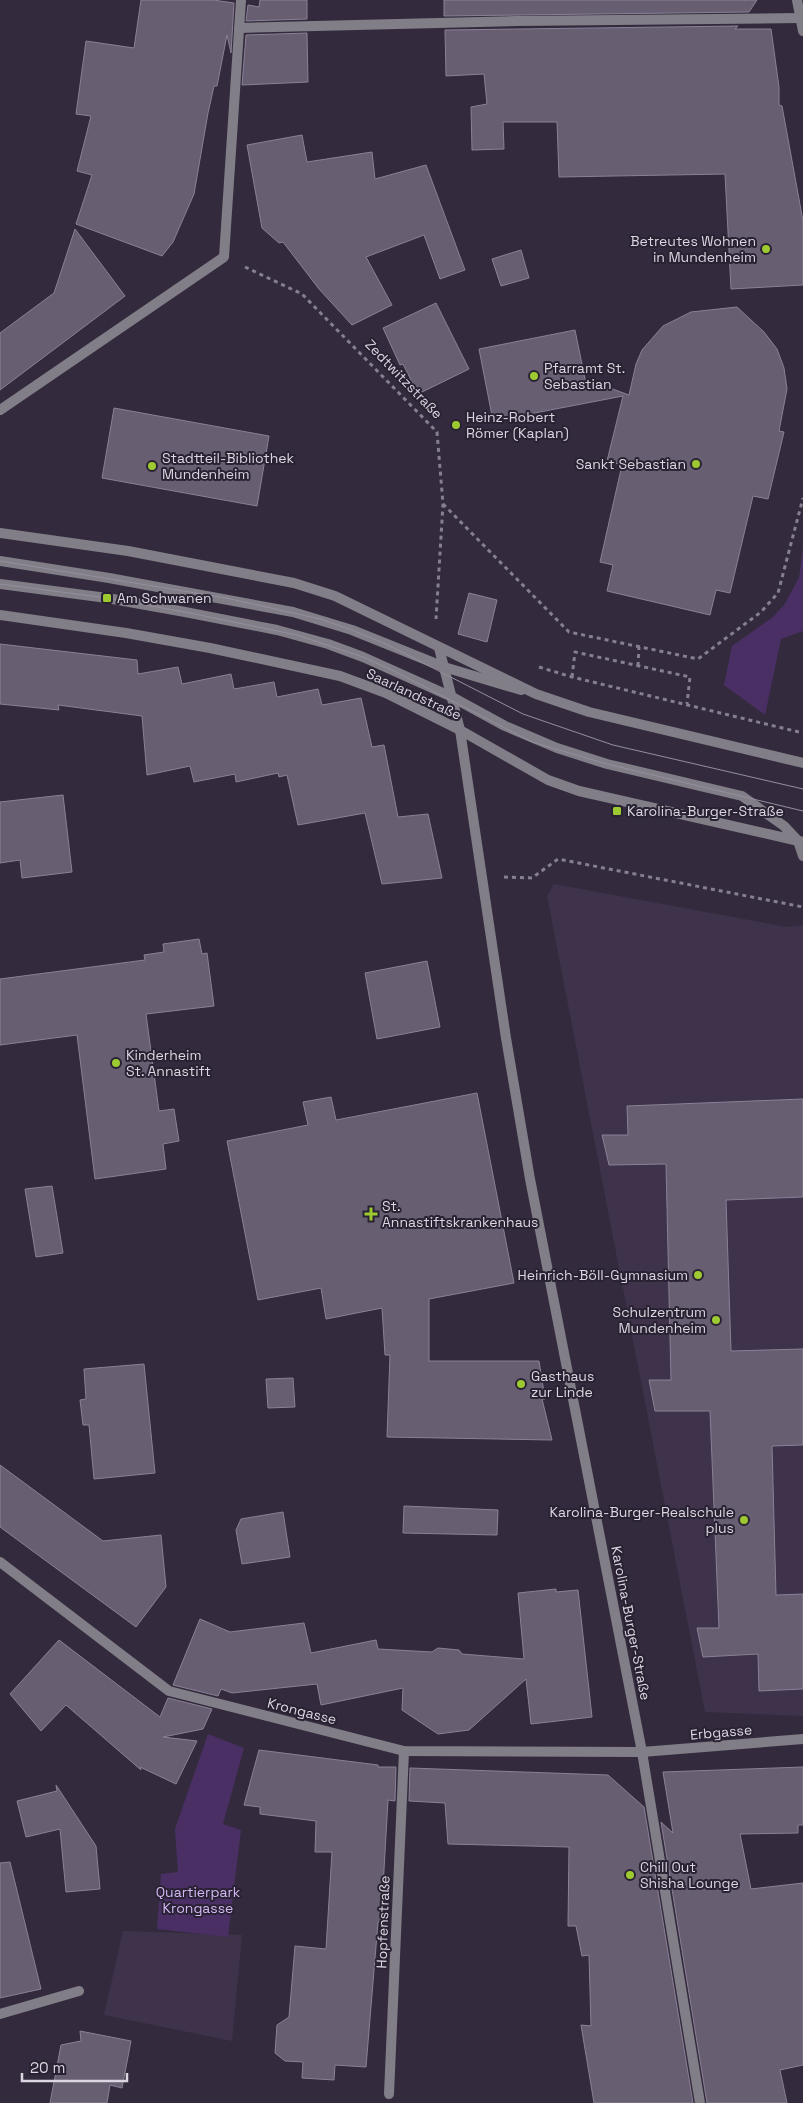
<svg xmlns="http://www.w3.org/2000/svg" width="803" height="2103" viewBox="0 0 803 2103" font-family="'Space Grotesk',sans-serif">
  <style>
    .built { fill: #3e334b }
    .green { fill: #4a2f64 }
    .building { fill: #675e72; stroke: #8a8196 }
    .lines { fill: none; stroke-linecap: round; stroke-linejoin: round }
    .path { stroke: #857f8e; stroke-width: 3; stroke-dasharray: 4 4; stroke-linecap: butt }
    .service { stroke: #827e87; stroke-width: 10 }
    .minor { stroke: #827e87; stroke-width: 10 }
    .tertiary { stroke: #827e87; stroke-width: 10 }
    .tram { stroke: #958f9d; stroke-width: 1 }
    .poi-dot { fill: #9dca30; stroke: #292233; stroke-width: 2 }
    .labels { text-anchor: middle; dominant-baseline: central; stroke-width: 4; stroke-linejoin: round; paint-order: stroke }
    .poi-label { font-size: 14px; fill: #dbd6e1; stroke: #292233; text-anchor: start }
    .street-label { font-size: 14px; fill: #dbd6e1; stroke: #292233 }
    .park-label { font-size: 14px; fill: #d3b7f4; stroke: #292233 }
  </style>
  <rect width="100%" height="100%" fill="#332b3d"/>
  <!-- built -->
  <g class="built">
    <path d="M554,884l233,43 16,-2v791l-98,-4 -158,-816z"/>
    <path d="M123,1931l119,4 -10,106 -128,-26z"/>
  </g>
  <!-- green -->
  <g class="green">
    <path d="M803,548v83l-22,8 -16,76 -41,-30 8,-39 41,-29 11,-12 15,-27z"/>
    <path d="M208,1734l36,14 -21,76 18,6 -13,107 -71,-8 4,-55 17,-2 -3,-43z"/>
  </g>
  <!-- building -->
  <g class="building">
    <path d="M141,0h72l21,3 -3,50 -4,-18 -10,51h-3l-6,27 -14,81 -21,48 -11,14 -86,-32 16,-49 -15,-4 14,-55 -15,-2 10,-73 48,7z"/>
    <path d="M260,0h47v19l-61,2 2,-16 11,2z"/>
    <path d="M444,0h313l-8,12 -305,4z"/>
    <path d="M738,26l-3,3h36l8,58v18l3,1 21,115v64l-72,4 -6,-115 -166,3 -2,-55h-54l1,27 -32,1 -1,-43 16,-3 -3,-30 -38,2 -1,-46z"/>
    <path d="M307,33l1,49 -66,3 4,-50z"/>
    <path d="M302,135l5,27 65,-10 3,27 51,-14 39,105 -25,9 -16,-44 -58,22 26,48 -40,20 -33,-36 -36,-47 -4,1 -17,-15 -15,-83z"/>
    <path d="M75,229l50,67 -125,94v-57l54,-40z"/>
    <path d="M521,250l8,28 -28,8 -9,-27z"/>
    <path d="M436,303l33,66 -51,25 -15,-30 -3,1 -17,-37z"/>
    <path d="M737,307l27,25 13,17 7,19 3,21 -8,42 5,1 -16,67 -15,-3 -23,97 -14,-3 -6,25 -103,-24 6,-26 -13,-3 22,-97 -15,-4 16,-65 -130,25 -14,-72 96,-19 10,49 44,16 7,-31 6,-14 21,-24 28,-14z"/>
    <path d="M114,408l155,28 -12,70 -155,-28z"/>
    <path d="M469,593l28,7 -10,42 -29,-8z"/>
    <path d="M0,644l137,16 1,14 40,-7 4,17 49,-10 3,15 40,-7 3,15 41,-8 4,16 39,-7 11,49 12,-2 14,72 30,-3 14,64 -60,6 -17,-71 -67,12 -11,-50 -8,2 -1,-4 -42,9 -1,-8 -41,8 -4,-16 -43,9 -5,-59 -84,-11 1,5 -59,-6z"/>
    <path d="M63,795l9,77 -50,6 -2,-18 -20,3v-61z"/>
    <path d="M199,939l3,15 5,-1 7,53 -68,8 13,97 15,-2 5,32 -16,3 3,25 -71,10 -18,-144 -77,10v-66l145,-19 -1,-5 20,-3 -1,-8z"/>
    <path d="M427,961l13,66 -63,12 -12,-66z"/>
    <path d="M477,1093l37,190 -85,16v62h110l6,38h-3l10,41 -165,-3 3,-82h-5l-3,-47 -56,11 -5,-31 -63,12 -31,-159 81,-16 -5,-23 28,-5 5,23z"/>
    <path d="M803,1099v98l-77,3 5,151 72,-2v96l-31,1 4,149 27,-1v95l-44,2 -1,-37 -55,3 -6,-29h22l-9,-217h-55l-6,-31h22l-5,-216 -57,1 -7,-30h26l-1,-29z"/>
    <path d="M52,1186l11,67 -27,4 -11,-68z"/>
    <path d="M144,1364l11,109 -61,6 -5,-54h-6l-3,-25 6,-1 -2,-30z"/>
    <path d="M293,1378l2,29 -27,1 -2,-29z"/>
    <path d="M0,1465l103,76 58,-6 5,52 -30,40 -136,-100z"/>
    <path d="M404,1506l94,4 -1,25 -94,-2z"/>
    <path d="M283,1512l7,45 -48,7 -6,-34 5,-11z"/>
    <path d="M556,1589v3l22,-2 14,127 -61,7 -5,-45 -57,51 -31,4 -36,-24 1,-22 -82,17 -4,-21 -85,9 -11,-4 -3,7 -45,-11 27,-66 30,13 74,-9 7,30 65,-13 2,9 54,3 6,-4 21,2 3,4 62,5 -6,-66z"/>
    <path d="M59,1640l101,77 8,-19 44,11 -9,20 -40,8 34,4 -21,43 -36,-17 1,3 -75,-65 -25,26 -31,-37z"/>
    <path d="M259,1750l119,15v2h18l-1,34 -7,-1 -7,122h-3l-12,145 -31,-2 -1,15 -32,-2 1,-16 -18,-1 -10,-8 2,-28 12,-8 6,-71 31,3 6,-97h-17l1,-31 -56,-7v-7l-16,-2z"/>
    <path d="M803,1767v58h-5v8l-58,1 11,55 52,-6v182l-23,5 7,33h-80l-46,-281 12,11 -10,-61z"/>
    <path d="M410,1768l198,7 36,32 49,296h-99l-13,-78 10,1 -2,-71 -7,1 -6,-30h-8l1,-79 -121,-3 -3,-41 -36,-2z"/>
    <path d="M56,1785l40,61 4,43 -34,3 -6,-63 -34,8 -9,-36 40,-10z"/>
    <path d="M10,1862l31,127 -41,9v-135z"/>
    <path d="M80,2031l51,10 -9,47 -12,-3 -3,18h-57l11,-58 20,-4z"/>
  </g>
  <g class="lines">
    <!-- path -->
    <g class="path">
      <path d="M245,267l57,27 135,138 6,72 -7,115"/>
      <path d="M443,504l126,128 129,27 63,-47 17,-19 25,-95"/>
      <path d="M638,666l1,-19"/>
      <path d="M539,667l33,10 231,56"/>
      <path d="M572,677l3,-25 115,25 -3,27"/>
      <path d="M504,877l28,1 26,-19 245,48"/>
    </g>
    <!-- service -->
    <g class="service">
      <path d="M0,561l109,17 184,34 59,18 92,37 77,23"/>
      <path d="M0,584l107,14 78,14 92,18 51,14 35,13 89,40 53,29 52,22 50,16 135,32 42,30 14,15 5,15"/>
      <path d="M0,2014l79,-23"/>
    </g>
    <!-- minor -->
    <g class="minor">
      <path d="M797,0l6,31"/>
      <path d="M239,28l277,-7 284,-3"/>
      <path d="M0,410l224,-153 17,-257"/>
      <path d="M439,648l21,82 46,308 24,141 112,573 58,351"/>
      <path d="M0,1562l169,129 235,60 238,1 161,-13"/>
      <path d="M389,2094l15,-343"/>
    </g>
    <!-- tertiary -->
    <g class="tertiary">
      <path d="M0,533l128,18 166,32 41,13 201,98 53,18 214,51"/>
      <path d="M0,615l126,18 84,15 130,28 46,17 74,37 88,50 31,11 224,51"/>
    </g>
    <!-- tram -->
    <g class="tram">
      <path d="M0,561l226,37 94,21 32,11 36,15 135,69 90,31 190,44"/>
      <path d="M0,584l107,14 78,14 112,23 66,22 31,14 138,71 75,22 196,47"/>
    </g>
  </g>
  <!-- markers -->
  <g class="poi-dot">
    <circle cx="766" cy="249" r="5"/>
    <circle cx="534" cy="376" r="5"/>
    <circle cx="456" cy="425" r="5"/>
    <circle cx="696" cy="464" r="5"/>
    <circle cx="152" cy="466" r="5"/>
    <rect x="102" y="593" width="10" height="10" rx="2.5"/>
    <rect x="612" y="806" width="10" height="10" rx="2.5"/>
    <circle cx="116" cy="1063" r="5"/>
    <path d="M368.5 1206.5h5v5h5v5h-5v5h-5v-5h-5v-5h5z"/>
    <circle cx="698" cy="1275" r="5"/>
    <circle cx="716" cy="1320" r="5"/>
    <circle cx="521" cy="1384" r="5"/>
    <circle cx="744" cy="1520" r="5"/>
    <circle cx="630" cy="1875" r="5"/>
  </g>
  <g class="labels">
    <!-- poi labels -->
    <g class="poi-label">
      <text x="756" y="241" text-anchor="end">Betreutes Wohnen<tspan x="756" dy="16">in Mundenheim</tspan></text>
      <text x="544" y="368">Pfarramt St.<tspan x="544" dy="16">Sebastian</tspan></text>
      <text x="466" y="417">Heinz-Robert<tspan x="466" dy="16">Römer (Kaplan)</tspan></text>
      <text x="162" y="458">Stadtteil-Bibliothek<tspan x="162" dy="16">Mundenheim</tspan></text>
      <text x="686" y="464" text-anchor="end">Sankt Sebastian</text>
      <text x="117" y="598">Am Schwanen</text>
      <text x="627" y="811">Karolina-Burger-Straße</text>
      <text x="126" y="1055">Kinderheim<tspan x="126" dy="16">St. Annastift</tspan></text>
      <text x="382" y="1206">St.<tspan x="382" dy="16">Annastiftskrankenhaus</tspan></text>
      <text x="688" y="1275" text-anchor="end">Heinrich-Böll-Gymnasium</text>
      <text x="706" y="1312" text-anchor="end">Schulzentrum<tspan x="706" dy="16">Mundenheim</tspan></text>
      <text x="531" y="1376">Gasthaus<tspan x="531" dy="16">zur Linde</tspan></text>
      <text x="734" y="1512" text-anchor="end">Karolina-Burger-Realschule<tspan x="734" dy="16">plus</tspan></text>
      <text x="640" y="1867">Chill Out<tspan x="640" dy="16">Shisha Lounge</tspan></text>
    </g>
    <!-- street labels -->
    <g class="street-label">
      <text transform="translate(404 379) rotate(46)">Zedtwitzstraße</text>
      <text transform="translate(414 694) rotate(25)">Saarlandstraße</text>
      <text transform="translate(631 1623) rotate(79)">Karolina-Burger-Straße</text>
      <text transform="translate(302 1711) rotate(14)">Krongasse</text>
      <text transform="translate(721 1732) rotate(-5)">Erbgasse</text>
      <text transform="translate(383 1922) rotate(-88)">Hopfenstraße</text>
    </g>
    <!-- park labels -->
    <g class="park-label">
      <text x="198" y="1892">Quartierpark<tspan x="198" dy="16">Krongasse</tspan></text>
    </g>
  </g>
  <!-- scale -->
  <path d="M22 2073v8h105v-8" fill="none" stroke="#dbd6e1" stroke-width="2.5"/>
  <text x="30" y="2073" font-size="15" fill="#dbd6e1" stroke="#292233" stroke-width="4" paint-order="stroke">20 m</text>
</svg>
